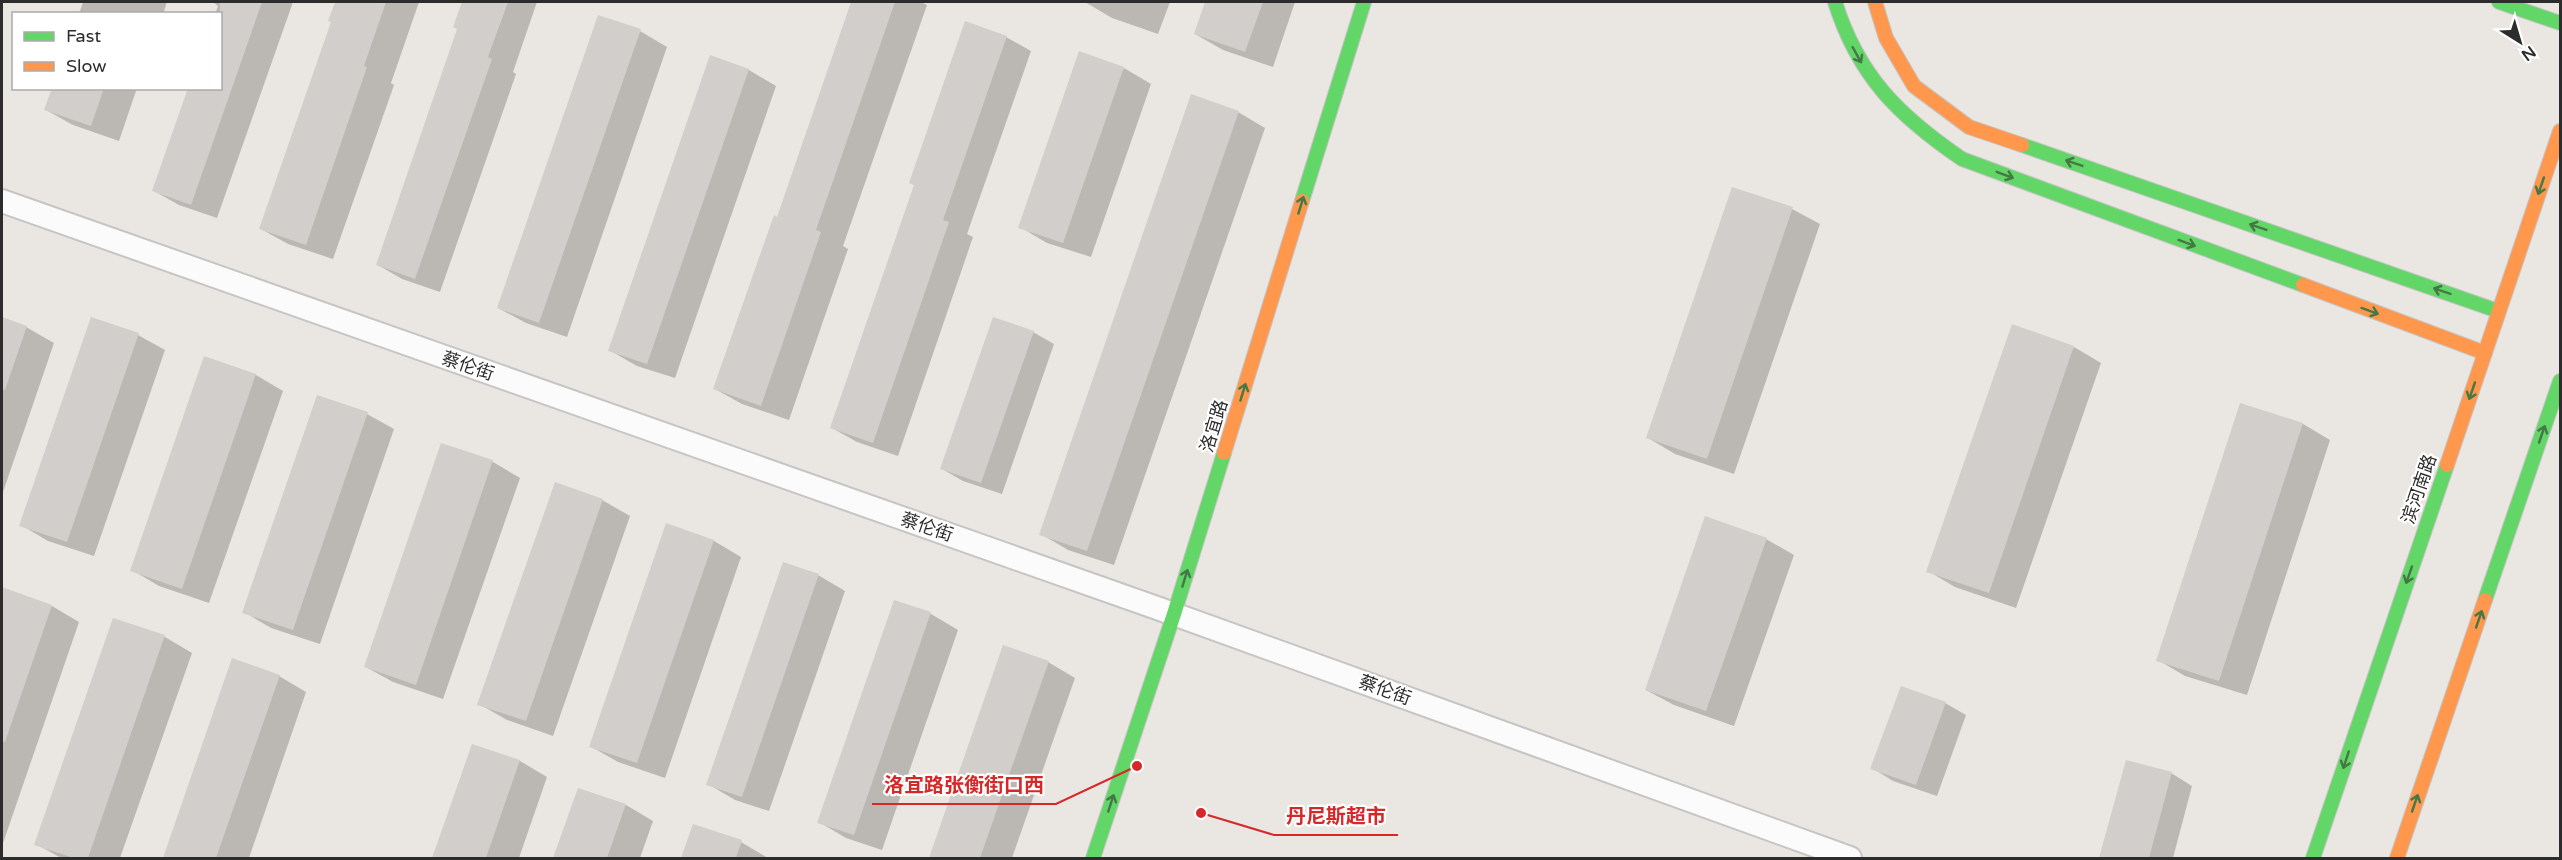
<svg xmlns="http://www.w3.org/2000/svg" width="2562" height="860" viewBox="0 0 2562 860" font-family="'Varela Round','Noto Sans SC',sans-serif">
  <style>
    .shadow { fill: #0003 }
    .building { fill: #d1cecb }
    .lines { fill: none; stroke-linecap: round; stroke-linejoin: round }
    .street-casing { stroke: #c6c5c5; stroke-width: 26 }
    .fast-casing { stroke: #c6c5c5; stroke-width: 16 }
    .slow-casing { stroke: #c6c5c5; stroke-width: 16 }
    .street { stroke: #fcfbfb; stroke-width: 22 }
    .fast { stroke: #63d668; stroke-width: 14 }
    .slow { stroke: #ff974d; stroke-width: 14 }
    .oneway { stroke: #457847 }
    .labels { text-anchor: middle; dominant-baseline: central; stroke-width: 4.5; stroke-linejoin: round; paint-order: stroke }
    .street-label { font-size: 18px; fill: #2c2c2c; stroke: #fff }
    .leader { fill: none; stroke: #d62828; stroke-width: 2 }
    .callout-dot { fill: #d62828; stroke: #fff; stroke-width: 2 }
    .callout-label { font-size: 20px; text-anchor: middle; font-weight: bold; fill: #d62828; stroke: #fff; stroke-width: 4.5; stroke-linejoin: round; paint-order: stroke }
  </style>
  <rect width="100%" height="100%" fill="#eae6e2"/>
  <!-- shadow -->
  <g class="shadow">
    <path d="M83,2h84l-4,12h-84z"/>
    <path d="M213,2h80l-76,216 -38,-13 -25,-14 66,-103v-74h-5l3,-8z"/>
    <path d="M336,2h83l-28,81 3,2 -61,174 -45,-15 -27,-15 71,-208 -2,-1z"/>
    <path d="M463,2h74l-24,70 3,2 -76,218 -38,-13 -24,-14 81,-236 -5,-2z"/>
    <path d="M853,2h68l6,3 -84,241 5,3 -59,171 -47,-16 -27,-15 63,-171z"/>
    <path d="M1085,2h85l-12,32 -46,-16z"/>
    <path d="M1207,2h88l-22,65 -50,-17 -28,-16z"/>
    <path d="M640,31l27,16 -100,290 -41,-14 -28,-15z"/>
    <path d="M1006,37l25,14 -64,183 6,3 -75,219 -41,-14 -25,-14z"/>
    <path d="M710,57l39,13 27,16 -101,292 -38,-12 -28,-16z"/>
    <path d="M1124,68l27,16 -60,173 -44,-14 -27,-16z"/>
    <path d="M53,88h84l-18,53 -46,-16 -27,-15z"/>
    <path d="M1238,112l27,16 -151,437 -46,-15 -27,-16z"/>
    <path d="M1792,209l28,15 -86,250 -59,-20 -27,-16z"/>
    <path d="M2,319l24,8 28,16 -52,152z"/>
    <path d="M1033,332l21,12 -52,150 -39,-13 -21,-12z"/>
    <path d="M138,335l27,15 -71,206 -46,-15 -27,-16z"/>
    <path d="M2074,347l27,16 -85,245 -61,-21 -27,-16z"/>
    <path d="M205,358l51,17 27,16 -74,212 -50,-17 -27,-16z"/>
    <path d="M2241,404l62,20 27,16 -83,255 -62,-19 -27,-16z"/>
    <path d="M367,414l27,15 -74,215 -49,-16 -27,-16z"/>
    <path d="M442,445l51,17 27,16 -77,221 -50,-17 -27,-15z"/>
    <path d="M602,500l28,16 -77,220 -46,-16 -28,-16z"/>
    <path d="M667,525l47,16 27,16 -76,221 -47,-16 -28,-16z"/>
    <path d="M1766,539l28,16 -60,171 -60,-21 -28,-15z"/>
    <path d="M818,575l27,16 -76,220 -34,-11 -27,-16z"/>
    <path d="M6,590l46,16 27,16 -77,224v-243z"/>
    <path d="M895,602l36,12 27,16 -76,220 -36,-12 -27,-16z"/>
    <path d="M114,620l51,17 27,16 -72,205h-59l-25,-14z"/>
    <path d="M1004,647l44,15 27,16 -63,180h-82z"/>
    <path d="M233,660l46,16 27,16 -57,166h-85z"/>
    <path d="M1945,703l21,12 -29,81 -44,-15 -21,-13z"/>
    <path d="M473,746l47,15 27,16 -28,81h-85z"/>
    <path d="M2127,761l44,12 21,13 -19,72h-72z"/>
    <path d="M579,790l47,15 27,16 -13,37h-85z"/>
    <path d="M694,826l47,16 27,16h-85z"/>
  </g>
  <!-- building -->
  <g class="building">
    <path d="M220,2h42l-71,203 -39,-14 36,-103h32z"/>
    <path d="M335,2h51l-22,64 3,1 -61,178 -47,-16 72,-207 -3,-1z"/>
    <path d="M462,2h46l-20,55 4,2 -77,220 -39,-14 81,-236 -4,-2z"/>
    <path d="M851,2h44l-79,228 5,2 -60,174 -48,-17 61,-174 3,2z"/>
    <path d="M1205,2h58l-18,50 -51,-18z"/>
    <path d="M598,15l43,14 -102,294 -42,-15z"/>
    <path d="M965,21l42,15 -64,184 6,2 -76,221 -43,-15 84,-243 -5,-2z"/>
    <path d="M1079,51l45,16 -61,176 -45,-15z"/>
    <path d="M710,55l39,14 -102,295 -39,-13z"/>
    <path d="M52,88h52l-13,38 -47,-16z"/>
    <path d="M1191,94l48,17 -152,440 -48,-16z"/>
    <path d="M1732,187l61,20 -86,252 -61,-21z"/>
    <path d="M2,317l25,9 -22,64 -3,-1z"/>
    <path d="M91,317l48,16 -72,209 -48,-16z"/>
    <path d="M993,317l41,14 -53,152 -41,-14z"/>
    <path d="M2012,324l62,22 -85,247 -63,-21z"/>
    <path d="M204,356l52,18 -74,215 -52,-18z"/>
    <path d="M317,395l51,17 -75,218 -51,-17z"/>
    <path d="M2240,403l63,20 -84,258 -63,-20z"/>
    <path d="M441,443l52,17 -77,225 -52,-18z"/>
    <path d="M555,482l48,17 -77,222 -49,-16z"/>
    <path d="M1705,516l62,22 -61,173 -61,-21z"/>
    <path d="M666,523l48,17 -77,223 -48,-16z"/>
    <path d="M783,562l36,12 -77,223 -36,-12z"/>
    <path d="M2,587l50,18 -47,137h-3z"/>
    <path d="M894,600l37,12 -77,223 -37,-12z"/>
    <path d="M113,618l52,17 -77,223h-14l-40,-13z"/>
    <path d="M1003,645l46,16 -69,197h-51z"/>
    <path d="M232,658l48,17 -64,183h-53z"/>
    <path d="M1901,686l45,16 -30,83 -46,-16z"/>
    <path d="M472,744l48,16 -34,98h-54z"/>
    <path d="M2126,760l46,12 -23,86h-50z"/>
    <path d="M578,788l48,16 -19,54h-54z"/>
    <path d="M693,824l49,16 -6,18h-55z"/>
  </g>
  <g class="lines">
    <defs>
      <path id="street" d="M2,201l1155,407 693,250"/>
      <g id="fast">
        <path d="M1835,2c23,74 64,114 127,157l341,126"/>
        <path d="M2499,2l61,21"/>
        <path d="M2022,145l476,166"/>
        <path d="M1302,201l62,-199"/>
        <path d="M2485,600l75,-219"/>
        <path d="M1093,858l81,-244 50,-161"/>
        <path d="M2313,858l134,-393"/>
      </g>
      <g id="slow">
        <path d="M1875,2l11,36 28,48 55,41 53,18"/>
        <path d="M2303,285l182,68"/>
        <path d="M1224,453l78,-252"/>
        <path d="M2447,465l113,-334"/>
        <path d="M2397,858l88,-258"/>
      </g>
    </defs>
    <!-- street casing -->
    <use href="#street" class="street-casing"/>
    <!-- fast casing -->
    <use href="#fast" class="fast-casing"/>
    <!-- slow casing -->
    <use href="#slow" class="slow-casing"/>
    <!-- street -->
    <use href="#street" class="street"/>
    <!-- fast -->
    <use href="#fast" class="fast"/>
    <!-- slow -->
    <use href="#slow" class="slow"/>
  </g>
  <!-- one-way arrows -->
  <defs><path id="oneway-shaft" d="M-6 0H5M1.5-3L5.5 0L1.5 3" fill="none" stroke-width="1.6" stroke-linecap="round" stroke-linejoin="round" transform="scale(1.5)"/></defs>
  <g class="oneway">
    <use href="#oneway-shaft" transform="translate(1857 55) rotate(61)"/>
    <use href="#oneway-shaft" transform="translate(2074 163) rotate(-161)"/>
    <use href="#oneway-shaft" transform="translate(2005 175) rotate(21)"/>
    <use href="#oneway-shaft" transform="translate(2541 186) rotate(109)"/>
    <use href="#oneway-shaft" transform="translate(1301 205) rotate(-73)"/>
    <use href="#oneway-shaft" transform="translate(2258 227) rotate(-161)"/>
    <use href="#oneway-shaft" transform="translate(2187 243) rotate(20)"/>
    <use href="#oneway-shaft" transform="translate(2442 291) rotate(-161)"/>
    <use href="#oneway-shaft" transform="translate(2370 311) rotate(20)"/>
    <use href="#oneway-shaft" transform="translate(2472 391) rotate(109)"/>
    <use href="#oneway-shaft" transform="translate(1243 392) rotate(-73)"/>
    <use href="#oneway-shaft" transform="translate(2542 434) rotate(-71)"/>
    <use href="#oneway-shaft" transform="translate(2409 575) rotate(109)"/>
    <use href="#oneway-shaft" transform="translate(1185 578) rotate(-73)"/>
    <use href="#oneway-shaft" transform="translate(2479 619) rotate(-71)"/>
    <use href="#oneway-shaft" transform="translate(2346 760) rotate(108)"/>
    <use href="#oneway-shaft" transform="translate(1111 803) rotate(-72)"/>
    <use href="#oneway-shaft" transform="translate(2415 803) rotate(-71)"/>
  </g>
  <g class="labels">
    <!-- street labels -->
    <g class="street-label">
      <text transform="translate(468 366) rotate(19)">蔡伦街</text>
      <text transform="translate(1214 426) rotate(-73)">洛宜路</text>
      <text transform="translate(2419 489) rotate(-71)">滨河南路</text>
      <text transform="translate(927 527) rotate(19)">蔡伦街</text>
      <text transform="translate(1385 690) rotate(20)">蔡伦街</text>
    </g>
  </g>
  <!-- callouts -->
  <path class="leader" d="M1137 766L1056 804H872M1201 813L1274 835H1398"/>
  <g class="callout-dot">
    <circle cx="1137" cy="766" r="6"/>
    <circle cx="1201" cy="813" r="6"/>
  </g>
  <g class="callout-label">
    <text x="964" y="792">洛宜路张衡街口西</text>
    <text x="1336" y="823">丹尼斯超市</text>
  </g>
  <!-- border -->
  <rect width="2562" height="860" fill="none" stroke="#2c2c2c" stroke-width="6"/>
  <!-- legend -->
  <rect x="12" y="12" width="210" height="78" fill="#ffffff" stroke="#ababab" stroke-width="1.5"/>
  <rect x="24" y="32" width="30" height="9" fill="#63d668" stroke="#ababab" stroke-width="1.5"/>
  <text x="66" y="42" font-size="18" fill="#2c2c2c">Fast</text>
  <rect x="24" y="62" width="30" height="9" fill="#ff974d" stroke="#ababab" stroke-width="1.5"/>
  <text x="66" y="72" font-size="18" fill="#2c2c2c">Slow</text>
  <!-- north arrow -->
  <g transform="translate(2520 42) rotate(143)" stroke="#ffffff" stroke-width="4.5" paint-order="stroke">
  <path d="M0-4.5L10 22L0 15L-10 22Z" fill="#2c2c2c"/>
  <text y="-9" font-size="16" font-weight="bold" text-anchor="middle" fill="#2c2c2c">N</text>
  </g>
</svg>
